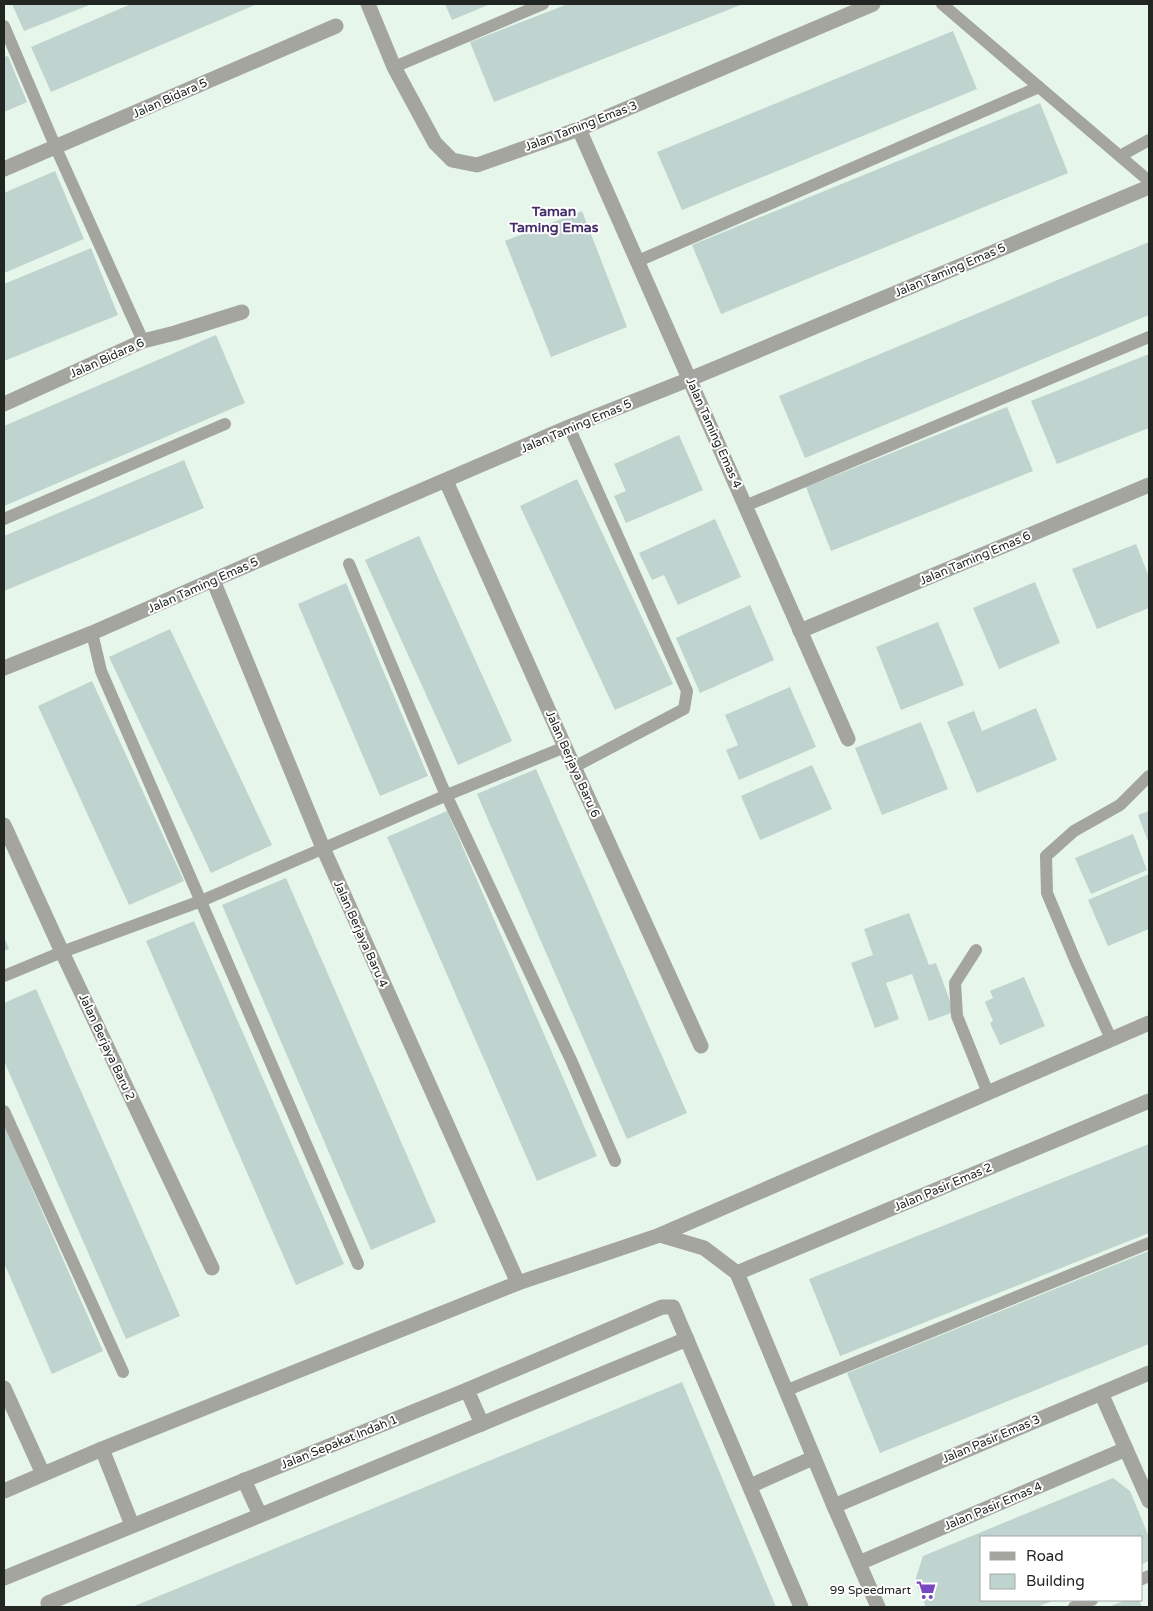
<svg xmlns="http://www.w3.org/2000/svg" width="1153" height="1611" viewBox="0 0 1153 1611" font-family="'Varela Round',sans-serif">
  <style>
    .building { fill: #bfd3cf }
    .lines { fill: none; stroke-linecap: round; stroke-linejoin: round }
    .lane { stroke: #a3a59e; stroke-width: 12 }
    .street { stroke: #a3a59e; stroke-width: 15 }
    .labels { text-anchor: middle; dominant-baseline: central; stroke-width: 4; stroke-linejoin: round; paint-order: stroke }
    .street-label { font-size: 12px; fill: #212622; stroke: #fff }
    .poi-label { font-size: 12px; fill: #212622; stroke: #fff; text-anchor: end }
    .neighbourhood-label { font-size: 14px; font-weight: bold; fill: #442d68; stroke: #fff }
  </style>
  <rect width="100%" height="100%" fill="#e7f6ea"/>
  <!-- building -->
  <g class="building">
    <path d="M12,4h80l-68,27z"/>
    <path d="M131,4h126l-206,88 -20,-45z"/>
    <path d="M445,4h45l-38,16z"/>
    <path d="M568,4h175l-249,98 -24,-60z"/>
    <path d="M953,31l24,58 -295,121 -25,-58z"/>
    <path d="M8,56l19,46 -23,10v-55z"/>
    <path d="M1040,103l28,70 -347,141 -29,-69z"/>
    <path d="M55,171l29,68 -80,34v-80z"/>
    <path d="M582,211l45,116 -76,30 -46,-116z"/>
    <path d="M1149,242v73l-344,143 -26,-62z"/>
    <path d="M91,248l27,67 -114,46v-77z"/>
    <path d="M216,335l29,68 -241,103v-80z"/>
    <path d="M1149,354v74l-92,36 -26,-63z"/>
    <path d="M1007,407l26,64 -202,80 -25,-64z"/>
    <path d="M679,435l24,55 -77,33 -12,-27 12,-5 -12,-27z"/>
    <path d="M184,460l20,48 -200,83v-55z"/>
    <path d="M577,479l96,205 -58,26 -95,-204z"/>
    <path d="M715,519l26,58 -63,28 -14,-30 -12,5 -13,-27z"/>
    <path d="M419,536l93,205 -54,24 -93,-205z"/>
    <path d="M1136,544l13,33v31l-52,21 -25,-60z"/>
    <path d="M1035,582l25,61 -61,26 -26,-61z"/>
    <path d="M346,583l82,193 -48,20 -82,-192z"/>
    <path d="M750,605l24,55 -74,33 -24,-55z"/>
    <path d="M938,622l26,63 -63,25 -25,-63z"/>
    <path d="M170,629l102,216 -61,28 -102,-216z"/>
    <path d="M92,681l92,200 -55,24 -91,-199z"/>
    <path d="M790,687l26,60 -77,33 -13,-30 12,-5 -13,-30z"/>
    <path d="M1036,708l21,52 -80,33 -30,-71 27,-11 8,20z"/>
    <path d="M921,722l27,67 -66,26 -27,-67z"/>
    <path d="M812,765l20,44 -72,31 -19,-44z"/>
    <path d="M536,769l151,344 -60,26 -150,-345z"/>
    <path d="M447,811l150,345 -60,25 -150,-344z"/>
    <path d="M1149,811v33l-11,-29z"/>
    <path d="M1133,834l14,36 -56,24 -16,-36z"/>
    <path d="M1149,874v55l-41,17 -20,-46z"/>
    <path d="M286,878l150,344 -65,28 -149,-345z"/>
    <path d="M909,913l20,52 7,-2 18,49 -25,9 -17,-47 -26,9 13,36 -24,9 -24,-65 22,-8 -9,-26z"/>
    <path d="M194,921l150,343 -48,21 -150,-344z"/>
    <path d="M4,936l5,13 -5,2z"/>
    <path d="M1024,977l21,49 -45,19 -10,-22 3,-2 -8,-19 8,-4 -3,-7z"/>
    <path d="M36,989l144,327 -54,23 -122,-278v-58z"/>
    <path d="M4,1124l99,227 -51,23 -48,-111z"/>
    <path d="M1149,1144v89l-309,123 -31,-77z"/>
    <path d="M1149,1251v93l-269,109 -33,-80z"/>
    <path d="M682,1382l94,225h-644z"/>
    <path d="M1113,1478l17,13 19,46v24l-7,3v-27h-160v63h73l-18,7h-111l-11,-26 8,-25z"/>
    <path d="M1126,1600h13l3,7h-34z"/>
  </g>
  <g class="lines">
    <!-- lane -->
    <g class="lane">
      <path d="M942,4l207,177"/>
      <path d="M4,26l52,122 87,193"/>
      <path d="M394,67l149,-63"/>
      <path d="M1120,156l29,-16"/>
      <path d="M638,261l401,-174"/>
      <path d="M569,427l118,264 -3,18 -110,58"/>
      <path d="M745,506l404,-169"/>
      <path d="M4,519l221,-95"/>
      <path d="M349,564l93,222 129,274 44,101"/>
      <path d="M92,633l9,38 257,593"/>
      <path d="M976,950l-21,33 2,33 31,77"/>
      <path d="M4,976l58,-24 139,-51 246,-106 118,-48"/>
      <path d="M1111,1039l-35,-77 -29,-69 -1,-37 28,-25 46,-26 29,-29"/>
      <path d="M4,1111l119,261"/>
      <path d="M785,1391l364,-148"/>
      <path d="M1142,1579l7,-3"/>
      <path d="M1074,1607l18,-7"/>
    </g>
    <!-- street -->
    <g class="street">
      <path d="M368,4l26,63 41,76 17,17 25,5 102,-36 294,-125"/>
      <path d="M579,129l269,610"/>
      <path d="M4,169l332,-143"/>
      <path d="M4,404l139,-63 32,-8 67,-21"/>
      <path d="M446,481l119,266 136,299"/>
      <path d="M213,580l110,268 195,435"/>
      <path d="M800,631l349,-146"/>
      <path d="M4,668l88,-35 121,-53 356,-153 121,-48 459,-192"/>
      <path d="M4,825l58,127 150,316"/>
      <path d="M660,1235l489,-212"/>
      <path d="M737,1273l412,-172"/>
      <path d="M4,1388l39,86"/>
      <path d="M467,1390l15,34"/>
      <path d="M1101,1393l48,108"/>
      <path d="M102,1449l30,76"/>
      <path d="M244,1480l16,35"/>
      <path d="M750,1486l63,-28"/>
      <path d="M4,1491l98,-42 416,-166 142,-48 44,13 33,25 97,233 44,101"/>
      <path d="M834,1506l315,-133"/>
      <path d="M859,1563l267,-114"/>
      <path d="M4,1578l463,-188 195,-83h11l128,300"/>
      <path d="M49,1607l-1,-4 639,-264"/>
    </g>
  </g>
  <!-- icons -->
  <defs>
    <symbol id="supermarket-bare" viewBox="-9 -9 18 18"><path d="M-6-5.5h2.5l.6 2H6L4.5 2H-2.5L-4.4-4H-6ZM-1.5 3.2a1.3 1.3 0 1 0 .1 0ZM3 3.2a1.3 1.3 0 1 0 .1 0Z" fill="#7947bf" stroke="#fff" stroke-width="2.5" paint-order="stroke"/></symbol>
  </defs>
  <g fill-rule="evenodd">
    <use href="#supermarket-bare" x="912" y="1576" width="28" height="28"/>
  </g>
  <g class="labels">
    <!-- street labels -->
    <g class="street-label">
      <text transform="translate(170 98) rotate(-24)">Jalan Bidara 5</text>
      <text transform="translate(581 126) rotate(-21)">Jalan Taming Emas 3</text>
      <text transform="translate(950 270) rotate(-23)">Jalan Taming Emas 5</text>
      <text transform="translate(107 358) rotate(-24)">Jalan Bidara 6</text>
      <text transform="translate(576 426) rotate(-23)">Jalan Taming Emas 5</text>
      <text transform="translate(714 433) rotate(66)">Jalan Taming Emas 4</text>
      <text transform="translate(975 558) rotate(-23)">Jalan Taming Emas 6</text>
      <text transform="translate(203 585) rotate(-24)">Jalan Taming Emas 5</text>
      <text transform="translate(573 764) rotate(66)">Jalan Berjaya Baru 6</text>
      <text transform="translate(361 934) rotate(66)">Jalan Berjaya Baru 4</text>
      <text transform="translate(107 1047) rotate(65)">Jalan Berjaya Baru 2</text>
      <text transform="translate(943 1187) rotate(-23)">Jalan Pasir Emas 2</text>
      <text transform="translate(991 1439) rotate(-23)">Jalan Pasir Emas 3</text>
      <text transform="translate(339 1442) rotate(-22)">Jalan Sepakat Indah 1</text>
      <text transform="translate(993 1506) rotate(-23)">Jalan Pasir Emas 4</text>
    </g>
    <!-- poi labels -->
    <g class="poi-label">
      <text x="911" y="1590">99 Speedmart</text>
    </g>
    <!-- neighbourhood labels -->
    <g class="neighbourhood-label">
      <text x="554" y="211">Taman<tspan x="554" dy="16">Taming Emas</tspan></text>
    </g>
  </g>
  <!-- border -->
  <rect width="1153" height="1611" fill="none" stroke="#212622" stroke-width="10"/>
  <!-- legend -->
  <rect x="980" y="1536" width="162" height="65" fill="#ffffff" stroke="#a6a8a7"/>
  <rect x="990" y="1552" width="25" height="8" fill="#a3a59e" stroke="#a6a8a7"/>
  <text x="1026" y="1561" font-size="15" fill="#212622">Road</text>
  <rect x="990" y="1574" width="25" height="15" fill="#bfd3cf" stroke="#a6a8a7"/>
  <text x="1026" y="1586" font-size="15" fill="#212622">Building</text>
</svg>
